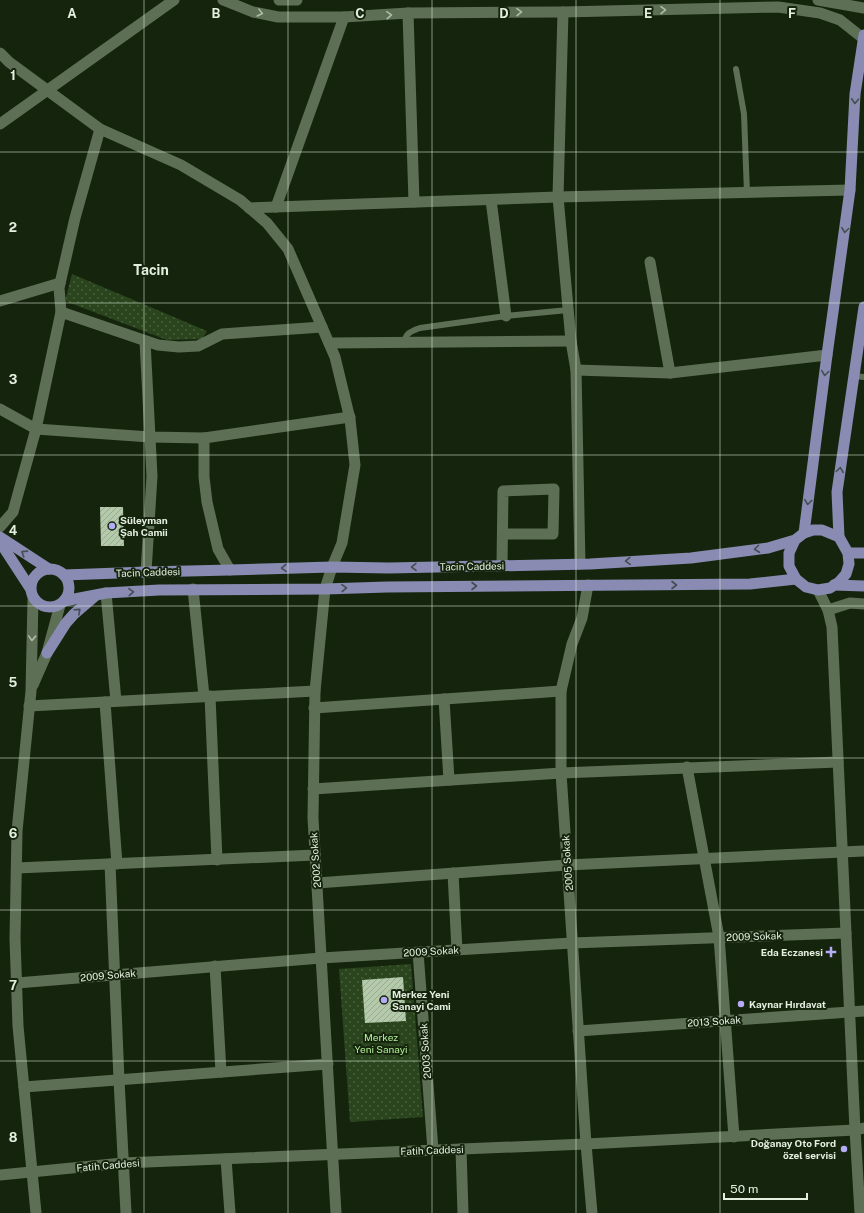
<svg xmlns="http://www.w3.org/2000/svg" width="864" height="1213" viewBox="0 0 864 1213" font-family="'Public Sans',sans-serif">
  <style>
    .park { fill: url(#park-dots) }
    .building { fill: url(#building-hatch) }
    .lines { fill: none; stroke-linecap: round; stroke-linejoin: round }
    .service { stroke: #5d7055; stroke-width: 6 }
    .minor { stroke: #5d7055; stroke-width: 11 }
    .tertiary { stroke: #5d7055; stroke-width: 11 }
    .secondary { stroke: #5d7055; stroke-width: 11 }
    .primary { stroke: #898bb3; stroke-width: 11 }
    .oneway { stroke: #aebca8 }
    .oneway2 { stroke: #434e4f }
    .grid { fill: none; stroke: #e4efdf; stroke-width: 1; stroke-opacity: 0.55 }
    .poi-dot { fill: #b5acf8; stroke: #15250d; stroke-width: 1.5 }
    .labels { text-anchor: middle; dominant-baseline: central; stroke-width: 4; stroke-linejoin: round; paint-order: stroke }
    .poi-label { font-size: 10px; font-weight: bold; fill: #e4efdf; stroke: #15250d; text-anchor: start }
    .street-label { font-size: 10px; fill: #e4efdf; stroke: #15250d }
    .park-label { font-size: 10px; fill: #b3ee98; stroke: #15250d }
    .district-label { font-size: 14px; font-weight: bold; fill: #e4efdf; stroke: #15250d }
    .grid-label { font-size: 13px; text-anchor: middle; font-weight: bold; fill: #e4efdf; stroke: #15250d; stroke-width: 4; stroke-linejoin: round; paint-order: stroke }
  </style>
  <defs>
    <pattern id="park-dots" width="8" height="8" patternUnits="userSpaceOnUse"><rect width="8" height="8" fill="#2a451d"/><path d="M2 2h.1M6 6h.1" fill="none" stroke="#49603d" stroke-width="1.8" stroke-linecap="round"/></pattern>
    <pattern id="building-hatch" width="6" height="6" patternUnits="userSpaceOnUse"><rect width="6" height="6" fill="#b4caab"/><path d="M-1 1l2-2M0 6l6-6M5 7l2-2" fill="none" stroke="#98aa91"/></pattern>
  </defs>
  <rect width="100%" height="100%" fill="#15250d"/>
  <!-- park -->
  <g class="park">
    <path d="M72,274l135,57 -5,8 -35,1 -102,-39z"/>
    <path d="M411,964l12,153 -73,5 -11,-153z"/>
  </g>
  <!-- building -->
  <g class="building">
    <path d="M100,507h23l1,39h-23z"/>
    <path d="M403,977l3,44 -41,2 -3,-43z"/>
  </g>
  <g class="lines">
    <!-- service -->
    <g class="service">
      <path d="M736,69l8,45 3,79"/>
      <path d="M405,342c0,-9 7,-11 15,-14l86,-12 62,-6"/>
      <path d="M854,376l10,1"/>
    </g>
    <!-- minor -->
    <g class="minor">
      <path d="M563,12l-5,185 13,144 5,29 4,194"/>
      <path d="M408,13l6,189"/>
      <path d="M0,53l9,9 91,67 81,36 59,35 27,23 21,26 47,108 15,62 5,46 -13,78 -10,24 -7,22 -10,102 -2,127 23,395"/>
      <path d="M0,124l174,-124"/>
      <path d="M491,200l15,116"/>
      <path d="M276,207l68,-190"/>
      <path d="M249,208l309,-11 292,-7"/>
      <path d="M650,262l20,111"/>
      <path d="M0,301l60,-18"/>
      <path d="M61,312l97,33 21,2 19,-1 24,-12 100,-7"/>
      <path d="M145,341l7,135 -6,96"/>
      <path d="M329,343l242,-2"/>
      <path d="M576,370l94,3 157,-18"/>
      <path d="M0,409l36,20 114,8 54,1"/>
      <path d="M0,527l13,-15 23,-83 25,-117 -2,-24 16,-70 25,-89"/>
      <path d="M502,565l1,-74 51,-2 -1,45h-50"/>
      <path d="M230,570l-12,-21 -11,-47 -3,-25v-39l146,-21"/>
      <path d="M588,585l-6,33 -10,26 -11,47v82l25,371 6,69"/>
      <path d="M193,589l11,107"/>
      <path d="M818,590l10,20 4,17 23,503 5,83"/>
      <path d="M106,593l10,108"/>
      <path d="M33,599l-2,92 -14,140 -2,108 3,87 18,187"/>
      <path d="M828,610l22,-7 14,1"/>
      <path d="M33,685l14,-32 13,-48"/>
      <path d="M210,696l7,164"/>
      <path d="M444,699l5,81"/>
      <path d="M105,702l12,162"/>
      <path d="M29,706l286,-15"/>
      <path d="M314,708l247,-17"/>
      <path d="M687,767l32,170 15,200"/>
      <path d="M313,789l248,-16 277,-11"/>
      <path d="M110,864l9,216 7,133"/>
      <path d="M17,868l298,-13"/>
      <path d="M453,873l4,77"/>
      <path d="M317,883l250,-18 297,-14"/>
      <path d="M418,952l15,198"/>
      <path d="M215,966l6,106"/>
      <path d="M17,983l304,-25 251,-15 274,-10"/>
      <path d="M578,1031l286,-20"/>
      <path d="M24,1087l304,-23"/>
      <path d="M461,1149l2,64"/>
      <path d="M226,1159l4,54"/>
    </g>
    <!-- tertiary -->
    <path class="tertiary" d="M0,1175l123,-12 463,-19 269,-14 9,-2"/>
    <!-- secondary -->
    <g class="secondary">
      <path d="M223,0l30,12 25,5h66l64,-4 155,-1 215,-5 42,6 20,7 24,19"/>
      <path d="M279,0h18"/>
      <path d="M818,0l46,8"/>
    </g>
    <!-- primary -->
    <g class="primary">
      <path d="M804,533l23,-178 23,-165 5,-96 9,-59"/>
      <path d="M0,537l49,32"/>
      <path d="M839,537l-2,-45 27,-185"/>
      <path d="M0,542l30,46"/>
      <path d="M848,553h16"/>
      <circle cx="50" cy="588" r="19"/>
      <path d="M64,575l82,-3 84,-2 102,-3 57,1 201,-4 101,-6 77,-10 27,-8 9,-7 9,-3h9l17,7 9,16 1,11 -3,10 -7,8 -9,6 -12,2 -12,-3 -10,-8 -7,-13v-13l6,-13"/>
      <path d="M834,585l30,1"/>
      <path d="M64,601l42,-8 53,-3 166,-1 62,-2 363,-3 46,-5"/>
      <path d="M47,653l19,-30 8,-9 21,-18"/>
    </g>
  </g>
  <!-- one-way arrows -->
  <defs><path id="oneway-chevron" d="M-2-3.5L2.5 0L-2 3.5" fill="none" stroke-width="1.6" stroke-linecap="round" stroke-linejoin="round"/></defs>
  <g class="oneway">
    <use href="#oneway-chevron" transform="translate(663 10) rotate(-1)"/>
    <use href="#oneway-chevron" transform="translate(519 12) rotate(-1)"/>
    <use href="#oneway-chevron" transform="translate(260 13) rotate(14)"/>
    <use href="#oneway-chevron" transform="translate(389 15) rotate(-4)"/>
    <use href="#oneway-chevron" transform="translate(32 638) rotate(92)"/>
  </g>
  <g class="oneway2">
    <use href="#oneway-chevron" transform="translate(855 101) rotate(93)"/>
    <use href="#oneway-chevron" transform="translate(845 230) rotate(98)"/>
    <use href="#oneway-chevron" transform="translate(825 373) rotate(98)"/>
    <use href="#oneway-chevron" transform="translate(840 470) rotate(-82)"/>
    <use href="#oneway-chevron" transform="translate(808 502) rotate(97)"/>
    <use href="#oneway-chevron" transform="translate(757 549) rotate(173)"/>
    <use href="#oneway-chevron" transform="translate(24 553) rotate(-147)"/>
    <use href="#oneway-chevron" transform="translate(628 561) rotate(177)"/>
    <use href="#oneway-chevron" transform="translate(414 567) rotate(179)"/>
    <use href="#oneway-chevron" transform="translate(284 568) rotate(178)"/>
    <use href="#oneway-chevron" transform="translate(674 585)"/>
    <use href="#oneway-chevron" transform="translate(474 586)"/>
    <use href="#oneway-chevron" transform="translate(344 588) rotate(-2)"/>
    <use href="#oneway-chevron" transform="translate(131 592) rotate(-3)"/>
    <use href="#oneway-chevron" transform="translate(78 611) rotate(-42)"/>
  </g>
  <!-- grid -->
  <path class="grid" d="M144,0v1213M288,0v1213M432,0v1213M576,0v1213M720,0v1213M0,152h864M0,303h864M0,455h864M0,606h864M0,758h864M0,910h864M0,1061h864"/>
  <!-- markers -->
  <g class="poi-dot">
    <circle cx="112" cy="526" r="4"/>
    <path d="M829 946h4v4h4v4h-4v4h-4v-4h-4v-4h4z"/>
    <circle cx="384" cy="1000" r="4"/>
    <circle cx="741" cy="1004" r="4"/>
    <circle cx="844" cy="1149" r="4"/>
  </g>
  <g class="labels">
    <!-- poi labels -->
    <g class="poi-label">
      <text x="120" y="520">Süleyman<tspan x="120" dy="12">Şah Camii</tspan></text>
      <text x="823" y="952" text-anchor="end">Eda Eczanesi</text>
      <text x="392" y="994">Merkez Yeni<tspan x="392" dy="12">Sanayi Cami</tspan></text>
      <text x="749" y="1004">Kaynar Hırdavat</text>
      <text x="836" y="1143" text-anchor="end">Doğanay Oto Ford<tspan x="836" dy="12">özel servisi</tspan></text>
    </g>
    <!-- street labels -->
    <g class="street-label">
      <text transform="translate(472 566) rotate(-1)">Tacin Caddesi</text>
      <text transform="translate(148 572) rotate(-2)">Tacin Caddesi</text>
      <text transform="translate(315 860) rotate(-94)">2002 Sokak</text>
      <text transform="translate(567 863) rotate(-94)">2005 Sokak</text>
      <text transform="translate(754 936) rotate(-2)">2009 Sokak</text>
      <text transform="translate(431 951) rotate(-3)">2009 Sokak</text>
      <text transform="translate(108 975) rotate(-5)">2009 Sokak</text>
      <text transform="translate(714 1021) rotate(-4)">2013 Sokak</text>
      <text transform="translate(425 1051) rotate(-94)">2003 Sokak</text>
      <text transform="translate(432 1150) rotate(-2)">Fatih Caddesi</text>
      <text transform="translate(108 1165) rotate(-5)">Fatih Caddesi</text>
    </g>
    <!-- park labels -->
    <g class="park-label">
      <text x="381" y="1037">Merkez<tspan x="381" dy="12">Yeni Sanayi</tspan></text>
    </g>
    <!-- district labels -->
    <g class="district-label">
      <text x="151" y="270">Tacin</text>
    </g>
  </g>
  <g class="grid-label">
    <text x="72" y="18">A</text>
    <text x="216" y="18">B</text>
    <text x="360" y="18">C</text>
    <text x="504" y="18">D</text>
    <text x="648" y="18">E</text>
    <text x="792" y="18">F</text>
    <text x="13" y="80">1</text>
    <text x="13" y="232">2</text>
    <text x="13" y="384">3</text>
    <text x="13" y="535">4</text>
    <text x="13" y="687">5</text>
    <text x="13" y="838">6</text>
    <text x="13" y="990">7</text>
    <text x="13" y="1142">8</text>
  </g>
  <!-- scale -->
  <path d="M724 1193v6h83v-6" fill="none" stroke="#e4efdf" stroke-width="2"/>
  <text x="730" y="1193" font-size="12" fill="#e4efdf" stroke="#15250d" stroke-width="3" paint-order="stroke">50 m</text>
</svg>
